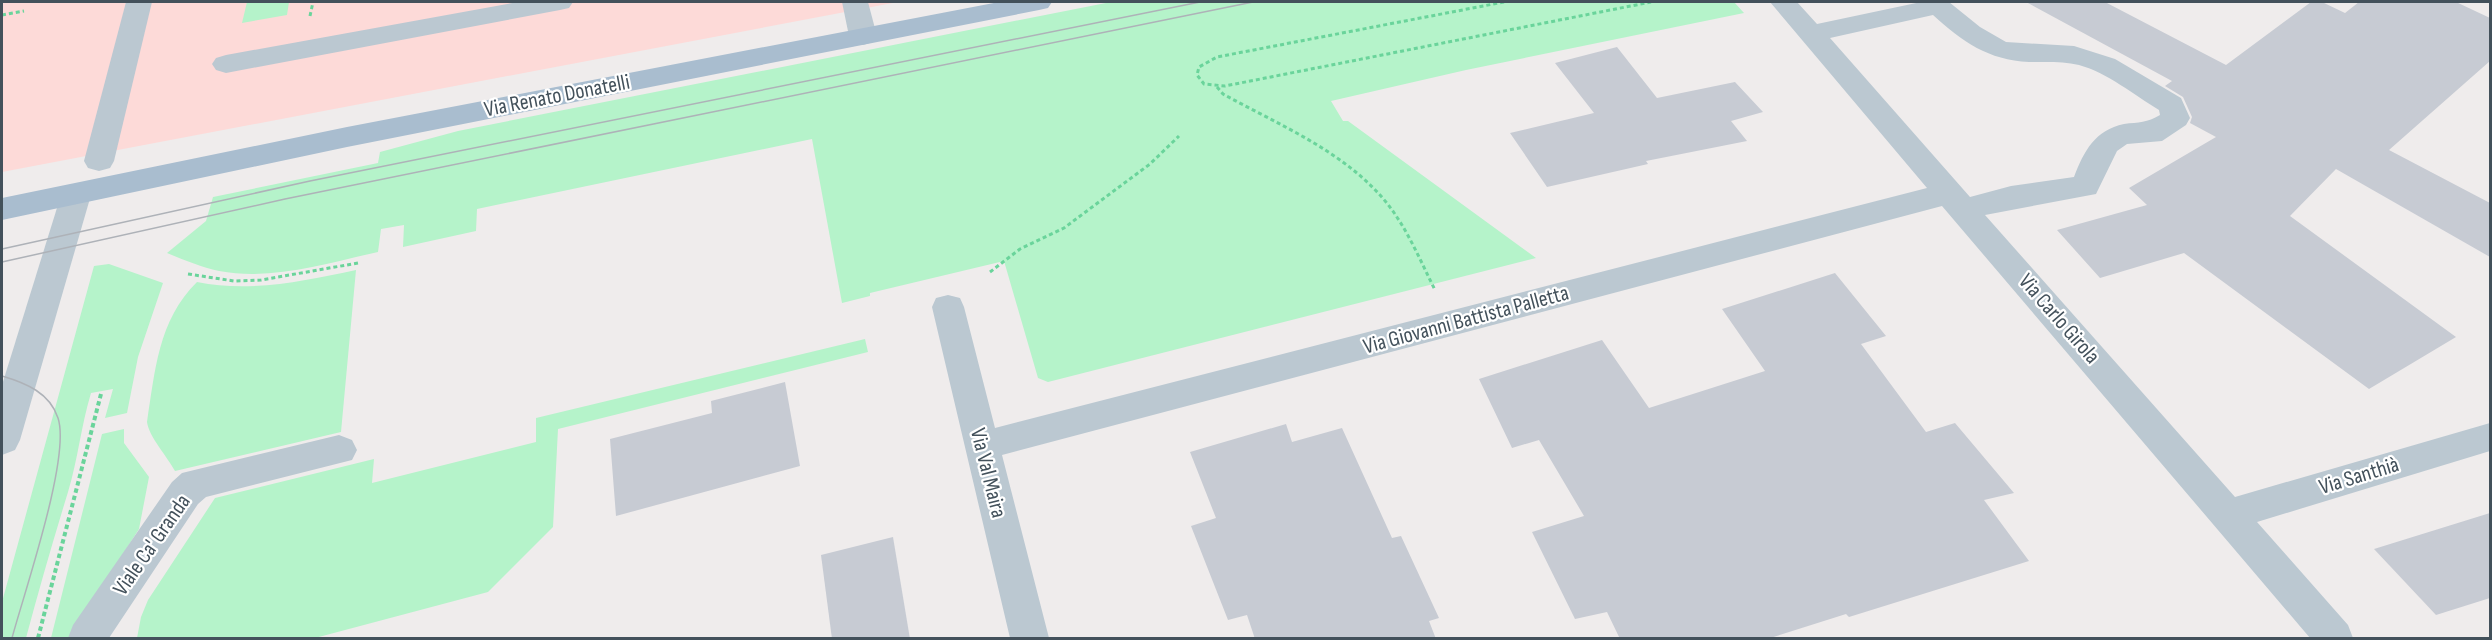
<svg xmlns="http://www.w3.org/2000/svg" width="2492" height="640" viewBox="0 0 2492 640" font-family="'Sofia Sans Condensed',sans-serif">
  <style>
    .medical { fill: #fddad8 }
    .green { fill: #b5f3ca }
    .building { fill: #c7cbd3 }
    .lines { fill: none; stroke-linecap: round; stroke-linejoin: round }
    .path-far1 { stroke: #6ad49b; stroke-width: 3; stroke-dasharray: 4 3; stroke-linecap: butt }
    .path { stroke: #6ad49b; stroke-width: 4; stroke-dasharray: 4.5 3; stroke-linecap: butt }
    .minor { fill: #bbc8d1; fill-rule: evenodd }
    .major { fill: #a9bdcf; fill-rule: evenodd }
    .tram { stroke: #aeb2b8; stroke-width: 1.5 }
    .labels { text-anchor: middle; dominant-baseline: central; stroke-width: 4.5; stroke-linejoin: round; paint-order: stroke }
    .street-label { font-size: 22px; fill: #43515b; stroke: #fff }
  </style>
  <rect width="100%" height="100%" fill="#efecec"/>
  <!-- medical -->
  <path class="medical" d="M2,2h896l-896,170z"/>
  <!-- green -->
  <g class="green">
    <path d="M247,2h42l-2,13 -45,8z"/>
    <path d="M1111,2h623l10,11 -278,57 -135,31 12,20h5l188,137 -488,124 -10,-4 -34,-117 -134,32v3l-28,7 -30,-164 -335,70 -1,22 -73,16 1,-22 -23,4 -3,23c-51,11 -105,29 -159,19 -18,-4 -35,-11 -52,-18l39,-32 7,-24 165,-34 2,-11 78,-21z"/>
    <path d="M109,264l54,19 -25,74 -11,56 -22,5 8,-29 -22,4c-10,33 -13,66 -23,99 -15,49 -29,97 -42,146h-24v-36l92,-336z"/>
    <path d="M356,270l-15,162 -166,39c-8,-15 -26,-34 -28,-49 8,-50 11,-102 50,-140 53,11 107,-1 159,-12z"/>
    <path d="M865,339l3,13 -310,77 -5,98 -65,65 -173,46h-178l4,-21 7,-17 67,-102 159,-39 -2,24 164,-41v-24z"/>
    <path d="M124,429v14l25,34 -10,52 -70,109h-18l51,-204z"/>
  </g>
  <!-- building -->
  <g class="building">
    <path d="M2026,2h79l121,63 85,-63h11l23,11 14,-11h97l34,16v43l-101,89 101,53v54l-154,-88 -46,47 166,121 -87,52 -185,-136 -84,25 -43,-48 90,-25 -18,-17 87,-51 -26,-14 2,-6 -9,-20 -18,-11 7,-5z"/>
    <path d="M1617,47l40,51 78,-16 28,30 -32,9 16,20 -101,20 2,3 -101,23 -37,-54 84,-20 -39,-50z"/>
    <path d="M1835,273l51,63 -25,8 65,88 29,-9 59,70 -30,7 45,61 -180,56 -3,-3 -79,25h-147l-13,-27 -32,7 -43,-87 52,-16 -45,-76 -27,8 -33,-69 123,-39 47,68 116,-37 -43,-62z"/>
    <path d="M785,382l15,84 -184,50 -6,-77 102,-26 -1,-12z"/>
    <path d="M1286,424l6,18 50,-14 50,110 9,-2 38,82 -10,3 7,18h-181l-8,-24 -19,5 -37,-94 25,-8 -26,-66z"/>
    <path d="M2490,513v85l-54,17 -62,-66z"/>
    <path d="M893,537l17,102h-78l-11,-84z"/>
  </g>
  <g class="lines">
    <!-- path-far1 -->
    <g class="path-far1">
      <path d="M1504,2l-287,55 -18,10 -2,8 7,9 21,2 426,-84"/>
      <path d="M2,15l22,-4"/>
      <path d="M310,16l3,-14"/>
      <path d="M1217,87l6,7c56,31 121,57 163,108 21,26 34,58 49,88"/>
      <path d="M990,272l30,-23 44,-21 86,-64 29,-28"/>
      <path d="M188,274l46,7 27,-1 97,-17"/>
    </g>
    <!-- path -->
    <path class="path" d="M38,638l63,-244"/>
    <!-- minor -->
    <g class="minor">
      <path d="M126,2h26l-38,159 -4,7 -11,3 -11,-3 -4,-7z"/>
      <path d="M518,2h55l-4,6 -9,2 -334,63 -10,-3 -4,-6 4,-6 10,-3z"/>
      <path d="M842,2h26l9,34 -4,6 -10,3 -10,-3 -4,-6z"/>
      <path d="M1770,2h27l20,22 104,-22h28l31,25 26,15 68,4 41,13 66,39 9,20 -4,7 -24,16 -35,3 -10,7 -21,43 -111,21 250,282 255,-74v28l-233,71 91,103 5,13h-43l-368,-432 -940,249 47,183h-39l-78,-331 4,-9 12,-3 12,3 4,9 31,121 932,-240zM1933,15c30,27 55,45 96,47 16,0 34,-1 50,3 29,8 55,30 80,45l1,5c-13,8 -21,7 -36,9 -29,6 -40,27 -50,53l-63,9 -41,11 -140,-159z"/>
      <path d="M76,184l11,3 4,8 -71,245 -5,10 -13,5v-70l59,-190 4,-8z"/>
      <path d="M339,435l13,5 5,10 -5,10 -146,37 -8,7 -89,134h-41l5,-13 99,-143 10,-9z"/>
    </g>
    <!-- major -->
    <path class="major" d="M999,2h53l-4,6 -9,2 -692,137 -345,73v-22l345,-71z"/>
    <!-- tram -->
    <g class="tram">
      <path d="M2,249l308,-68 890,-179"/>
      <path d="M2,262l283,-63 968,-197"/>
      <path d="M2,376c24,7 48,17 56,42 13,39 -34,175 -46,220"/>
    </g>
  </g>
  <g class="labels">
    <!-- street labels -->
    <g class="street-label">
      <text transform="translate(557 96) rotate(-11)">Via Renato Donatelli</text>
      <text transform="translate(2059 319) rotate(49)">Via Carlo Girola</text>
      <text transform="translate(1466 320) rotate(-15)">Via Giovanni Battista Palletta</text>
      <text transform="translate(988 473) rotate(76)">Via Val Maira</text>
      <text transform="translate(2359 476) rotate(-17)">Via Santhià</text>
      <text transform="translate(152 545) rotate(-55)">Viale Ca' Granda</text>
    </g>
  </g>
  <!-- border -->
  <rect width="2492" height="640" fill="none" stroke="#43515b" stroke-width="6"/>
</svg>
